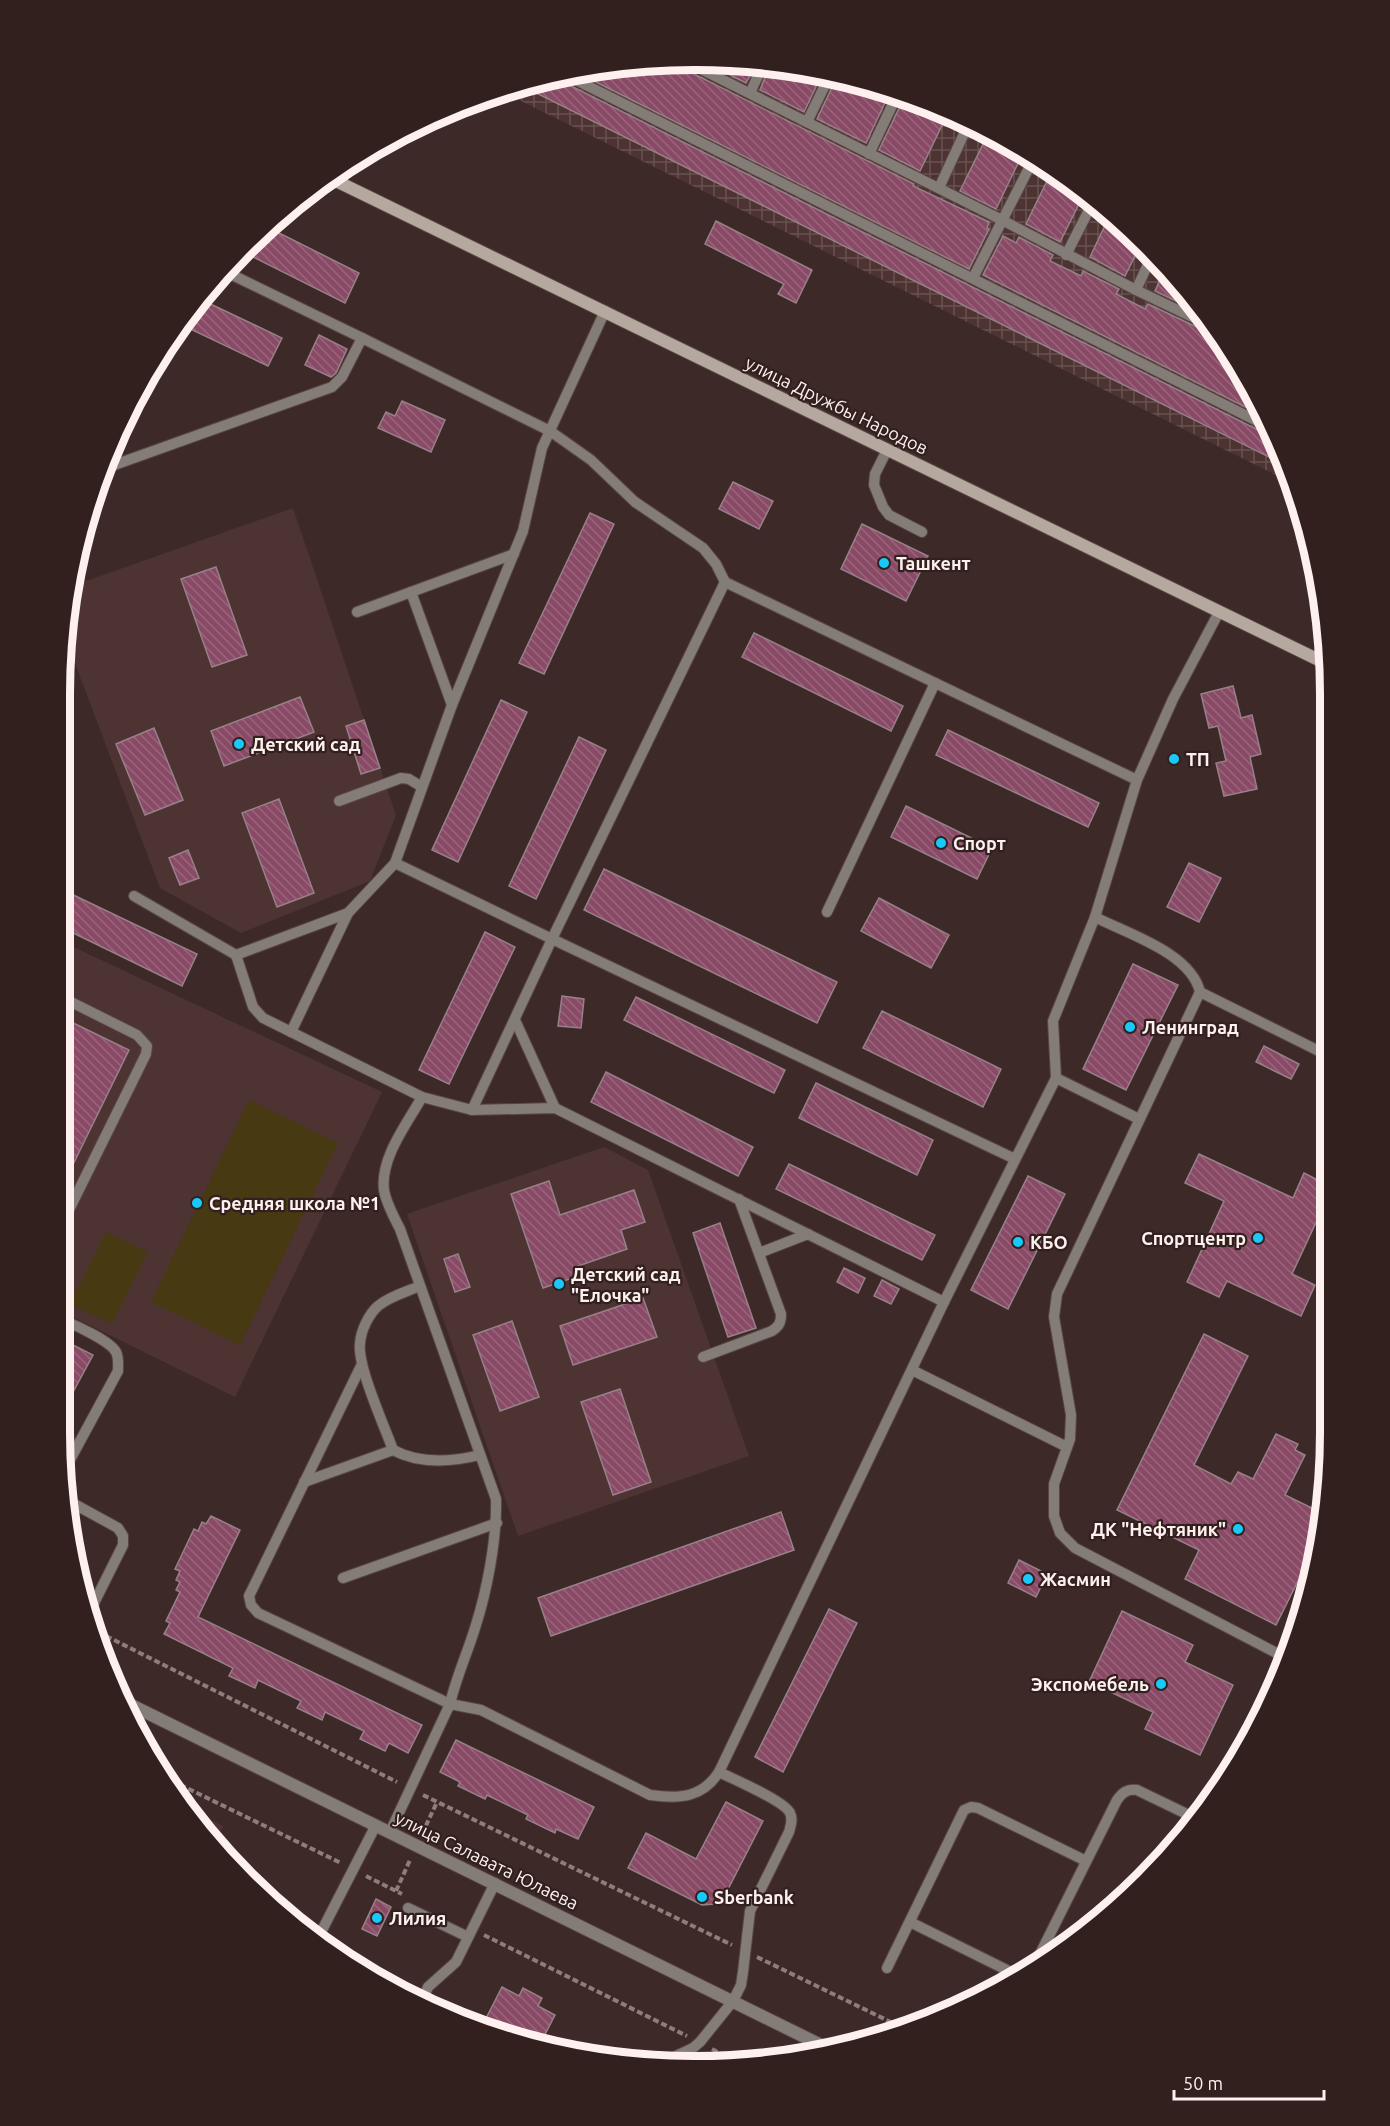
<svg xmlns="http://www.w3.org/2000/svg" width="1390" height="2126" viewBox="0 0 1390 2126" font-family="Ubuntu,sans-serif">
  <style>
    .built { fill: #4d3331 }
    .industrial { fill: url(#industrial-grid) }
    .pitch { fill: #473911 }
    .building { fill: url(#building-back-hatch); stroke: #978189; stroke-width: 1.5 }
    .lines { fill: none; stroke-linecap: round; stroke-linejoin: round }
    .service-casing { stroke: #584644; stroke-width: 12 }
    .tertiary-casing { stroke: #584644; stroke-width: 14 }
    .secondary-casing { stroke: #584644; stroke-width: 14 }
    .path { stroke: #8e7d7b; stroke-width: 4; stroke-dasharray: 6 3; stroke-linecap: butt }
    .service { stroke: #847c77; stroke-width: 10 }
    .tertiary { stroke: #847c77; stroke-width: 12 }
    .secondary { stroke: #b5a89f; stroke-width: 12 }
    .poi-dot { fill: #17cafb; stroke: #32201e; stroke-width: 2 }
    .labels { text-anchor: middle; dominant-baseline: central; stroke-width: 4.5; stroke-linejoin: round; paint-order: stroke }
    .street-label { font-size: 18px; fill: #fdf0ee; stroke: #32201e }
    .poi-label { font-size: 18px; font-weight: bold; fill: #fdf0ee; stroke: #32201e; text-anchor: start }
    .rim { fill: none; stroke: #fdf0ee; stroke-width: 8 }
  </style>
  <defs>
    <pattern id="industrial-grid" width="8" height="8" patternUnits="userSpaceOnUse" patternTransform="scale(1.5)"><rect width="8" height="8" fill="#4d3331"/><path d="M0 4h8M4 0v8" fill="none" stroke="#68514f"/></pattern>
    <pattern id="building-back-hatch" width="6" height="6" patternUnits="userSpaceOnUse" patternTransform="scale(1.5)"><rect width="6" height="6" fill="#894a66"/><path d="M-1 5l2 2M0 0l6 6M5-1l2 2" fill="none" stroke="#9b647c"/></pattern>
  </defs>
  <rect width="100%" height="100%" fill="#3d2a28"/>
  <!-- built -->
  <g class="built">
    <path d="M293,508l103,307 -26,66 -129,52 -81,-45 -95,-251v-25l7,-26z"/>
    <path d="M65,943l317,149 -147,305 -170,-84z"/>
    <path d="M604,1147l44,23 101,286 -231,80 -111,-322z"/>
    <path d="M187,1808l36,18 -8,17z"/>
  </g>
  <!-- industrial -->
  <path class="industrial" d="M653,61l125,4 121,29 113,51 101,72 86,91 65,106 26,68 -787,-390 27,-10z"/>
  <!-- pitch -->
  <g class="pitch">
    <path d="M249,1100l89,43 -98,202 -89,-43z"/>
    <path d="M106,1232l42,20 -36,72 -42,-20z"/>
  </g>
  <!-- building -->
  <g class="building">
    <path d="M653,61l29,1 4,8 228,114 -1,2 76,36 -2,6 2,1 -20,40 -389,-195z"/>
    <path d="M706,63h11l38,2 -9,18z"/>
    <path d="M770,65l51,11 -17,36 -44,-22z"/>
    <path d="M561,77l4,6 701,351h6l11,30 -763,-379 10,-3z"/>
    <path d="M836,79l54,13 -24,51 -49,-24z"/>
    <path d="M905,96l42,19 -27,56 -41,-21z"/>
    <path d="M988,134l24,11 11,8 -27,56 -36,-18z"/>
    <path d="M1051,173l32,23 -23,46 -34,-18z"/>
    <path d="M1110,215l30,31 -15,30 -35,-19z"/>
    <path d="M716,221l96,49 -16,33 -18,-9 6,-10 -79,-40z"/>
    <path d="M269,228l90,45 -14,30 -102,-51z"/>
    <path d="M1003,236l13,7 3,-6 34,18 -3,6 31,15 2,-5 36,18 -3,5 29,15 3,-5 68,32 49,81 -282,-142z"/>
    <path d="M1164,271l27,29 -3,7 -33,-16z"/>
    <path d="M202,300l80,38 -14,28 -84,-40z"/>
    <path d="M319,335l28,14 -11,24 -5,4 -26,-12z"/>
    <path d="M402,401l43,19 -14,32 -53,-24 8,-16 9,4z"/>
    <path d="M733,482l40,19 -14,28 -40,-20z"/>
    <path d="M590,513l24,11 -70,150 -25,-11z"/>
    <path d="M862,524l66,32 -22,45 -65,-32z"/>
    <path d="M216,567l31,88 -35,12 -31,-88z"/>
    <path d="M754,633l149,73 -12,25 -149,-74z"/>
    <path d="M1233,686l8,32 11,-3 9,39 -11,3 7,32 -33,7 -8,-33 10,-2 -8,-35 -9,2 -8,-34z"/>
    <path d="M300,697l14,35 -90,34 -13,-35z"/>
    <path d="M501,700l26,12 -69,150 -26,-12z"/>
    <path d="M364,720l16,48 -19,6 -15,-48z"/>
    <path d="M154,728l29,72 -38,15 -29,-71z"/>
    <path d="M948,730l151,73 -11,24 -152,-72z"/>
    <path d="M579,737l27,13 -70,149 -27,-13z"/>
    <path d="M279,799l35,94 -37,14 -35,-94z"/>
    <path d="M906,806l86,42 -15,31 -86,-42z"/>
    <path d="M188,850l11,28 -19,7 -11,-27z"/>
    <path d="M1189,863l32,15 -22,44 -32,-15z"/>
    <path d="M604,869l233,113 -20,41 -233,-113z"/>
    <path d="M65,891l132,63 -15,32 -117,-57z"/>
    <path d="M879,898l70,37 -18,33 -70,-37z"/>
    <path d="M485,932l30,15 -66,137 -30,-14z"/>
    <path d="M1133,964l45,21 -52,105 -43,-21z"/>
    <path d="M562,996l22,3 -3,29 -23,-2z"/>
    <path d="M636,997l149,73 -11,23 -150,-73z"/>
    <path d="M882,1011l119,58 -18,38 -120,-59z"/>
    <path d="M65,1019l64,31 -64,131z"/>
    <path d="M1264,1046l35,18 -8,15 -35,-17z"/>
    <path d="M606,1072l147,75 -15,29 -147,-74z"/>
    <path d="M816,1083l117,57 -16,35 -118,-57z"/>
    <path d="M1199,1154l94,44 11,-25 22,11v17l-34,73 23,11 -14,31 -74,-35 -8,16 -32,-15 37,-81 -39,-18z"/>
    <path d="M789,1164l146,71 -13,25 -146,-71z"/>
    <path d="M1028,1176l37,18 -57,115 -37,-19z"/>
    <path d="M549,1181l11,34 74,-25 11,32 -24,8 6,19 -49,17 3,9 -38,13 -32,-94z"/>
    <path d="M720,1223l36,105 -28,9 -35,-104z"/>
    <path d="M458,1254l12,33 -15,5 -11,-33z"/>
    <path d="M844,1268l21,10 -7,15 -21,-11z"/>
    <path d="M882,1280l17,9 -8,15 -17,-8z"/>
    <path d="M643,1298l14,39 -84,28 -13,-39z"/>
    <path d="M512,1321l27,76 -39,14 -27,-76z"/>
    <path d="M1204,1334l44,22 -54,109 37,19 7,-12 15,7 23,-45 22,10 -3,6 10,5 -20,40 39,19 -7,29 -41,82 -91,-46 14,-29 -82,-40z"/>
    <path d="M65,1341l28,14 -28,52z"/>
    <path d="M620,1389l31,93 -38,13 -32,-93z"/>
    <path d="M781,1512l13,38 -243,86 -13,-38z"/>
    <path d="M211,1516l29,14 -42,87 224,108 -14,28 -19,-10 -4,8 -25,-12 4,-8 -39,-19 -3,8 -25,-12 4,-7 -43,-21 -3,8 -26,-12 4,-8 -69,-34 6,-11 -4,-2 14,-29 -4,-2 4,-8 -4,-2 4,-9 -5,-2 19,-40 4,2 4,-9 4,2z"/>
    <path d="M1019,1560l28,14 -11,23 -28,-14z"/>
    <path d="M829,1609l28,14 -74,149 -28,-15z"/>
    <path d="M1122,1611l71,34 -8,17 48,23 -33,70 -55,-26 8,-17 -64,-30z"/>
    <path d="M456,1740l138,67 -16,32 -22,-10 -1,4 -29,-14 2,-4 -41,-20 -2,4 -27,-13 2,-4 -20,-10z"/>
    <path d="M726,1802l37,19 -38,74 -10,9 -13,1 -74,-37 18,-35 50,26z"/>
    <path d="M376,1899l15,8 -14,29 -15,-7z"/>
    <path d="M502,1987l17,9 4,-8 19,10 -4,8 17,9 -14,27 -50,-10 -10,-4z"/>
  </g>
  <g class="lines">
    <defs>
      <g id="service">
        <path d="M689,63l313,157 134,70 73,35"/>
        <path d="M568,76l701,351"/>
        <path d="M750,93l13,-28"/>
        <path d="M807,122l22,-45"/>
        <path d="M869,154l29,-61"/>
        <path d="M939,188l29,-63"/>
        <path d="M1066,255l27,-53"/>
        <path d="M224,271l138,67"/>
        <path d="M973,278l60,-118"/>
        <path d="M1136,290l15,-32"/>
        <path d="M605,311l-63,137 -19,83 -71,174 -57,158 157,76 173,-357 412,198 36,-81 46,-87"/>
        <path d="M887,450l-12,24 -1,11 9,22 6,8 33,17"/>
        <path d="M103,469l229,-82 10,-10 20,-39 188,93 41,29 44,42 68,46 13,16 9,18"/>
        <path d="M411,592l41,113"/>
        <path d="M357,612l157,-58"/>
        <path d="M1137,780l-42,137c33,17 96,36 105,75l-143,302 -3,23 17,98 -1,24 -16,45v32l6,17 15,15 211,110"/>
        <path d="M339,801l62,-23 8,1 13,8"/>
        <path d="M134,896l102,59 112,-42"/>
        <path d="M827,912l108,-229"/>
        <path d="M236,955l17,52 10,11 159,79 50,13 83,-2 389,194"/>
        <path d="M1200,992l127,63"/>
        <path d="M515,1020l40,88"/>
        <path d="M291,1032l57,-119 47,-50"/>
        <path d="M1056,1078l83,41"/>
        <path d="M472,1110l80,-171 463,220"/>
        <path d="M65,1218l81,-164 1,-8 -10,-11 -72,-36"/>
        <path d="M759,1253l49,-19"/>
        <path d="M65,1321c12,5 45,20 51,31 3,6 2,12 2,19l-53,98"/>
        <path d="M703,1357l69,-26c7,-5 9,-8 9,-17l-42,-115"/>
        <path d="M362,1364l-113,232 2,9 7,8 192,91 31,6 169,85c30,4 52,3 69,-23l225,-470 112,-224 -3,-57 42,-104"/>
        <path d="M912,1370l155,77"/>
        <path d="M393,1450c-9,-25 -36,-84 -33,-107 1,-13 9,-29 18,-37 12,-10 28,-14 42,-20"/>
        <path d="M304,1482l89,-32c26,14 58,12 87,5"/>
        <path d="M65,1499l53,29 5,8v9l-30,60 -3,15"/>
        <path d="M343,1578l154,-55"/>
        <path d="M390,1832l60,-128c6,-26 17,-50 25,-76 12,-37 22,-89 21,-129l-96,-270c-6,-12 -14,-26 -16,-39 -4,-32 23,-66 38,-93"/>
        <path d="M408,1908l60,29"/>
        <path d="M910,1922l109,54"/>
        <path d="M317,1940l59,-115"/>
        <path d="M887,1968l77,-158 7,-3 7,1 108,53"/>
        <path d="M1033,1968l84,-168c6,-8 10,-11 20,-10l58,28"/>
        <path d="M422,2001l6,-14 28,-25 39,-79"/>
        <path d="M659,2064l34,-16 7,-6 33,-41 8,-16 2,-13 7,-61 39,-79c2,-7 4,-13 1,-19 -5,-12 -57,-34 -71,-41"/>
      </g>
      <path id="tertiary" d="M127,1703l704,347"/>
      <path id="secondary" d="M330,178l999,487"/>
    </defs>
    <!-- service casing -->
    <use href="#service" class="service-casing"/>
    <!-- tertiary casing -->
    <use href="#tertiary" class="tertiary-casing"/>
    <!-- secondary casing -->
    <use href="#secondary" class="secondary-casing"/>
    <!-- path -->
    <g class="path">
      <path d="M98,1632l299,150"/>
      <path d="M164,1777l177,86"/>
      <path d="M423,1795l309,150"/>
      <path d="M422,1834l15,-32"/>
      <path d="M366,1876l36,18"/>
      <path d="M396,1891l14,-31"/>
      <path d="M484,1935l203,101"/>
      <path d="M757,1957l146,71"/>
      <path d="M712,2049l26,13"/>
    </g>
    <!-- service -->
    <use href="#service" class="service"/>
    <!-- tertiary -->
    <use href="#tertiary" class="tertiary"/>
    <!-- secondary -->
    <use href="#secondary" class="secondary"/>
  </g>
  <!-- markers -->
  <g class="poi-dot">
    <circle cx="884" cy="563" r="6"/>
    <circle cx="239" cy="744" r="6"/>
    <circle cx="1174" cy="759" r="6"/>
    <circle cx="941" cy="843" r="6"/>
    <circle cx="1130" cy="1027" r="6"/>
    <circle cx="197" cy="1203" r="6"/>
    <circle cx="1258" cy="1238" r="6"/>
    <circle cx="1018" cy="1242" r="6"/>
    <circle cx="559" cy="1284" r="6"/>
    <circle cx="1238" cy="1529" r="6"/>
    <circle cx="1028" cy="1579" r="6"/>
    <circle cx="1161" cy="1684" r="6"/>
    <circle cx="702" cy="1897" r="6"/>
    <circle cx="377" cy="1918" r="6"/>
  </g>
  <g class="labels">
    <!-- street labels -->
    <g class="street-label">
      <text transform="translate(837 405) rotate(26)">улица Дружбы Народов</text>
      <text transform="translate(487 1860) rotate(26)">улица Салавата Юлаева</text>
    </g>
    <!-- poi labels -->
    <g class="poi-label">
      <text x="896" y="563">Ташкент</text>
      <text x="251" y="744">Детский сад</text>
      <text x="1186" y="759">ТП</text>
      <text x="953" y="843">Спорт</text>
      <text x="1142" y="1027">Ленинград</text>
      <text x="209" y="1203">Средняя школа №1</text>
      <text x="1246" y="1238" text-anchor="end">Спортцентр</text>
      <text x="1030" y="1242">КБО</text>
      <text x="571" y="1274">Детский сад<tspan x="571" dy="21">"Елочка"</tspan></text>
      <text x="1226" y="1529" text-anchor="end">ДК "Нефтяник"</text>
      <text x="1040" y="1579">Жасмин</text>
      <text x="1149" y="1684" text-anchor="end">Экспомебель</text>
      <text x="714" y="1897">Sberbank</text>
      <text x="389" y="1918">Лилия</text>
    </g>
  </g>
  <!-- crop -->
  <path d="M0 0H1390V2126H0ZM694 70H696A624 624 0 0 1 1320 694V1432A624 624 0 0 1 696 2056H694A624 624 0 0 1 70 1432V694A624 624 0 0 1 694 70Z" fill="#32201e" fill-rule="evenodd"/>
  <path class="rim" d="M694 70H696A624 624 0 0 1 1320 694V1432A624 624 0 0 1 696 2056H694A624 624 0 0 1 70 1432V694A624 624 0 0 1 694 70Z"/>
  <!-- scale -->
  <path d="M1174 2090v9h150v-9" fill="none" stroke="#fdf0ee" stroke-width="3"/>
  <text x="1183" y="2090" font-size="18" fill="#fdf0ee" stroke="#32201e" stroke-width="4.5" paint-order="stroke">50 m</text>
</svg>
